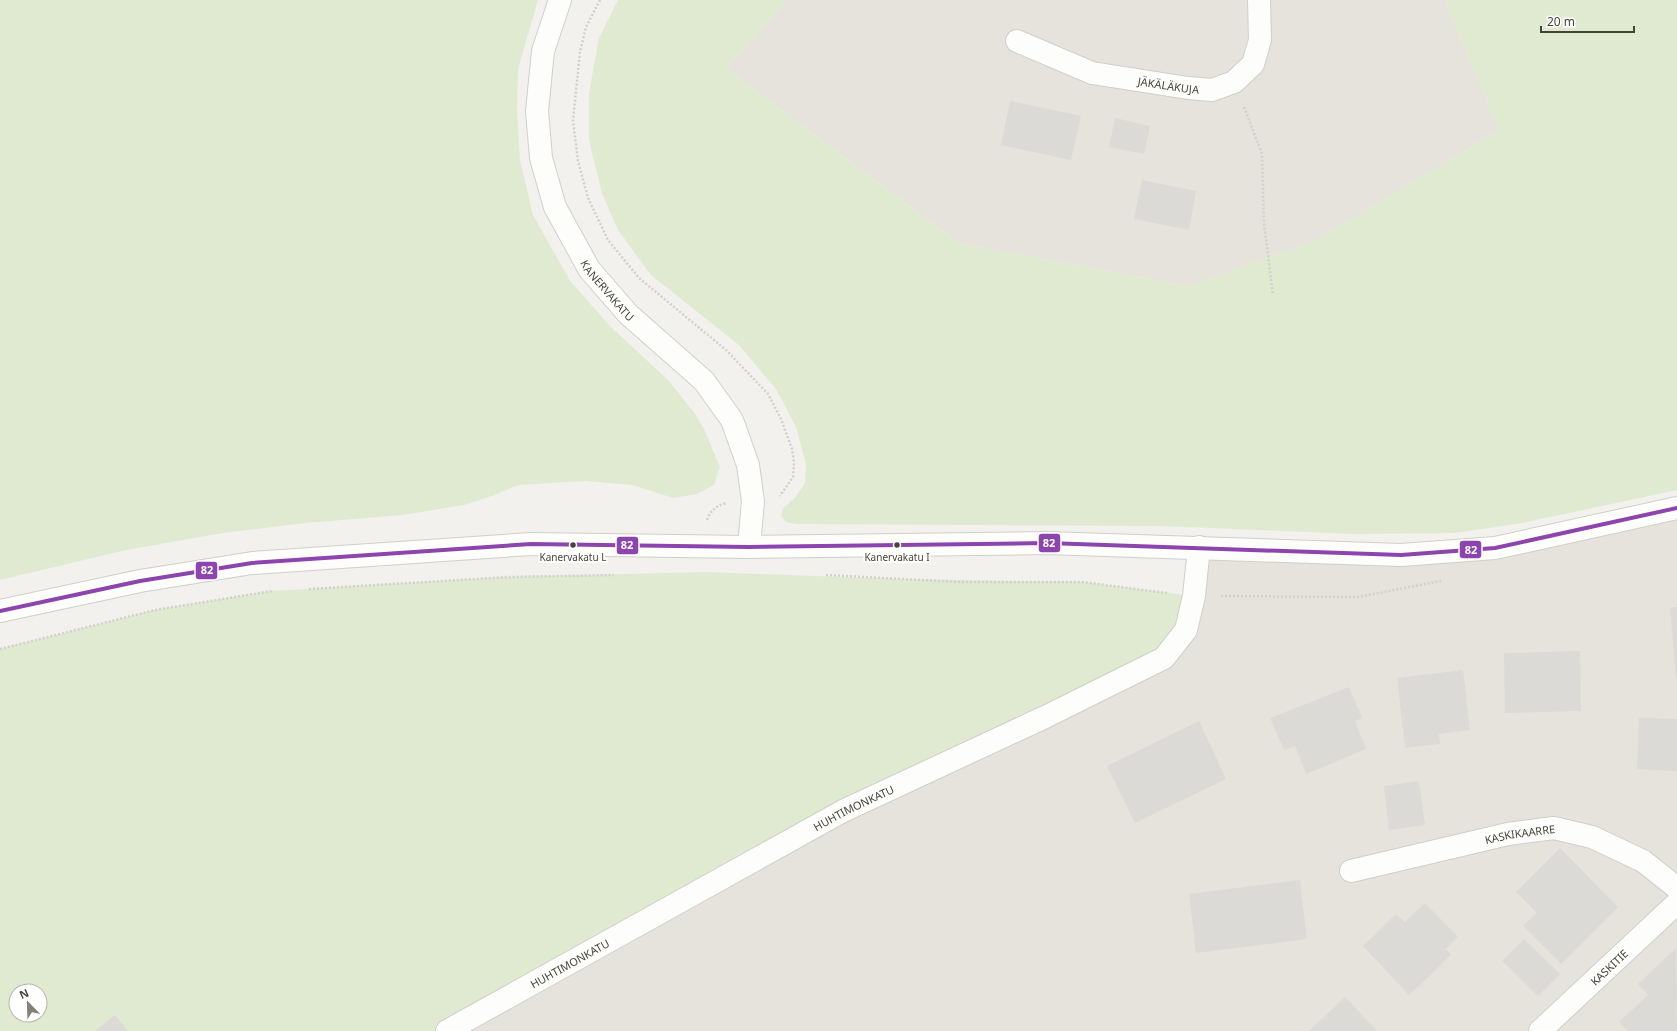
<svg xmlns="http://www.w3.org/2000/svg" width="1677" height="1031" viewBox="0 0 1677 1031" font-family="'Noto Sans',sans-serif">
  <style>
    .residential { fill: #e5e3dc }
    .green { fill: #dfead1; fill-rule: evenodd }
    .building { fill: #dcdad6 }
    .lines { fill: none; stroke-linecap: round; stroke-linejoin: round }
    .minor-casing { stroke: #d0cfcb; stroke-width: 24 }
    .tertiary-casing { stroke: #d0cfcb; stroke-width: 24 }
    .path { stroke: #d2d1cc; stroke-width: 2.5; stroke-dasharray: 2 2; stroke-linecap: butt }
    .minor { stroke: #fdfdfc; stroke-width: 22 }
    .tertiary { stroke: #fdfdfc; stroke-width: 22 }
    .bus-1-casing { stroke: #fff; stroke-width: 7 }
    .bus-1 { stroke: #8e44ad; stroke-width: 4 }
    .bus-dot { fill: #48433a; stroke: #fff; stroke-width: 1.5 }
    .labels { text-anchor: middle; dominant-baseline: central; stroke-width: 4; stroke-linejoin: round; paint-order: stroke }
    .bus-label { font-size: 10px; fill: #48433a; stroke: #fff }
    .street-label { font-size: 11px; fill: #48433a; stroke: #fff }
    .line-badge { stroke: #fff; stroke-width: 1.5 }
    .badge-label { font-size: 11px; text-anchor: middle; font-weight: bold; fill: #fff }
  </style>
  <rect width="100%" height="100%" fill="#f2f1ee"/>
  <!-- residential -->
  <g class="residential">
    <path d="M787,0h658l54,130 -183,110 -127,46 -231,-43 -232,-175z"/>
    <path d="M1677,508v523h-1236l402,-220 321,-153 35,-111 202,8z"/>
  </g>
  <!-- green -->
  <g class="green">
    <path d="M0,0h538l-20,69 -1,41 3,51 13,54 37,66 40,45 59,55 26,33 9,15 16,38 -6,18 -17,9 -24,4 -40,-13 -48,-4 -67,4 -26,11 -28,9 -61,10 -98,8 -82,10 -97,17 -126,30z"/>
    <path d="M618,0h169l-61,68 232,175 231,43 127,-46 183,-110 -54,-130h232v490l-155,33 -67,10 -100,1 -196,-8 -362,-2 -11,-2 -5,-6 2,-8 12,-10 10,-15 1,-18 -10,-38 -20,-38 -37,-44 -88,-70 -33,-45 -16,-37 -13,-53v-47l10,-55z"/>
    <path d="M706,572l191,7 185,3 112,14 -30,62 -119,59 -598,314h-447v-382l155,-39 116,-19 237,-14zM16,991h24v24h-24z"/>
  </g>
  <!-- building -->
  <g class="building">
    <path d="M1010,101l71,15 -10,44 -70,-15z"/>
    <path d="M1115,118l35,8 -6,28 -35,-7z"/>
    <path d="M1142,180l54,11 -7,39 -55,-11z"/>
    <path d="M1677,607v71h-1l-6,-70z"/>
    <path d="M1580,651l1,60 -76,2 -1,-60z"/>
    <path d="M1463,670l7,60 -31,4 1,10 -35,4 -8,-70z"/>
    <path d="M1349,687l13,31 -7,3 11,28 -60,25 -11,-28 -11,4 -14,-32z"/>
    <path d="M1639,718l38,1v52l-40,-2z"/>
    <path d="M1199,721l27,58 -91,44 -28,-57z"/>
    <path d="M1419,781l6,44 -36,5 -5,-44z"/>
    <path d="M1560,848l58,59 -57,57 -38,-38 14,-13 -21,-21z"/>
    <path d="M1300,880l7,59 -111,14 -7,-59z"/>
    <path d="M1425,903l33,34 -12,12 5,6 -42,40 -46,-49 33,-32 9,8z"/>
    <path d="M1524,939l36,35 -22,22 -36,-35z"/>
    <path d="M1676,948l1,83h-49l-9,-9 29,-27 -10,-11z"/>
    <path d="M1345,997l32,34h-68z"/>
    <path d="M115,1015l13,16h-33z"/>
  </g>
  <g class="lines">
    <defs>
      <g id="minor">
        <path id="s1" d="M560,0l-17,51 -6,60 4,47 14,49 34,62 39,45 76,67 28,39 16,45 5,36 -4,46"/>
        <path id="s2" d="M1017,41l75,32 96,15 24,2 22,-8 19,-18 7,-24 -1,-40"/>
        <path id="s3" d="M1351,871l157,-37 46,-6 38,9 51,24 34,27"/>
        <path id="s4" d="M447,1031l396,-220 202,-94 119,-59 22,-28 8,-34 5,-49"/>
        <path id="s5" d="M1540,1031l137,-128"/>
      </g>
      <path id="tertiary" d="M0,611l140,-30 112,-18 279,-19 218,3 298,-4 354,12 94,-7 182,-40"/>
    </defs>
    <!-- minor casing -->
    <use href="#minor" class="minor-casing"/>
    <!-- tertiary casing -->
    <use href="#tertiary" class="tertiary-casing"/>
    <!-- path -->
    <g class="path">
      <path d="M600,0l-14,27 -6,25 -7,68 5,41 10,37 20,42 31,38 87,72 42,44 13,25 11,30 2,14 -1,14 -13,19"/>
      <path d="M1244,107l18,47 2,69 9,72"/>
      <path d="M707,520c4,-10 9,-14 19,-17"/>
      <path d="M826,575l134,7h122l85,11"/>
      <path d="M309,589l199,-12 106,-2"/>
      <path d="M1221,596l137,1 83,-16"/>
      <path d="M0,649l155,-39 117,-19"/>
    </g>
    <!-- minor -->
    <use href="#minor" class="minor"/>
    <!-- tertiary -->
    <use href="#tertiary" class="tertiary"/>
    <defs>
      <path id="bus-1" d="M0,611l140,-30 112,-18 279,-19 218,3 298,-4 354,12 94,-7 182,-40"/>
    </defs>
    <!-- bus-1 casing -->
    <use href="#bus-1" class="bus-1-casing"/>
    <!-- bus-1 -->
    <use href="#bus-1" class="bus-1"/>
  </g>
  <!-- markers -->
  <g class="bus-dot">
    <circle cx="573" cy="545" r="3.5"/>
    <circle cx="897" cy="545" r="3.5"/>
  </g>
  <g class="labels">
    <!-- bus labels -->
    <g class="bus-label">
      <text x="573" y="557">Kanervakatu L</text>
      <text x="897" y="557">Kanervakatu I</text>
    </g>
    <!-- street labels -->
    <g class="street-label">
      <text stroke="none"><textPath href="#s2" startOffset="159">JÄKÄLÄKUJA</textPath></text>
      <text stroke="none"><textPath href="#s1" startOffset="311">KANERVAKATU</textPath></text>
      <text stroke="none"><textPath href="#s4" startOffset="464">HUHTIMONKATU</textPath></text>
      <text stroke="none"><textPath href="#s3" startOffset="173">KASKIKAARRE</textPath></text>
      <text stroke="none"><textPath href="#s4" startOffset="140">HUHTIMONKATU</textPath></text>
      <text stroke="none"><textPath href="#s5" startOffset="94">KASKITIE</textPath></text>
    </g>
  </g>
  <g class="line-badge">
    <rect x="1038" y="533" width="23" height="20" rx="4" fill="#8e44ad"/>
    <rect x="616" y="536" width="23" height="19" rx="4" fill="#8e44ad"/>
    <rect x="1459" y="540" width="23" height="19" rx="4" fill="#8e44ad"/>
    <rect x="195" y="561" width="23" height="19" rx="4" fill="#8e44ad"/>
  </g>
  <g class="badge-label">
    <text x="1049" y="547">82</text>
    <text x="627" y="549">82</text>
    <text x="1471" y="554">82</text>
    <text x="207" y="574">82</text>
  </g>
  <!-- north arrow -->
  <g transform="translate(28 1003) rotate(337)"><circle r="19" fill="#ffffff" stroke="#b6b4b0"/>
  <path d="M0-3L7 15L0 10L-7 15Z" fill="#848079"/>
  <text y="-6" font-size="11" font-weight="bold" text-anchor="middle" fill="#48433a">N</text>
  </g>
  <!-- scale -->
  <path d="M1541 26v6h93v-6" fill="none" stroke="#48433a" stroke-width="2"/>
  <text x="1547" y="26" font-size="12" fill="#48433a" stroke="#ffffff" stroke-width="3" paint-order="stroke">20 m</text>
</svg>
